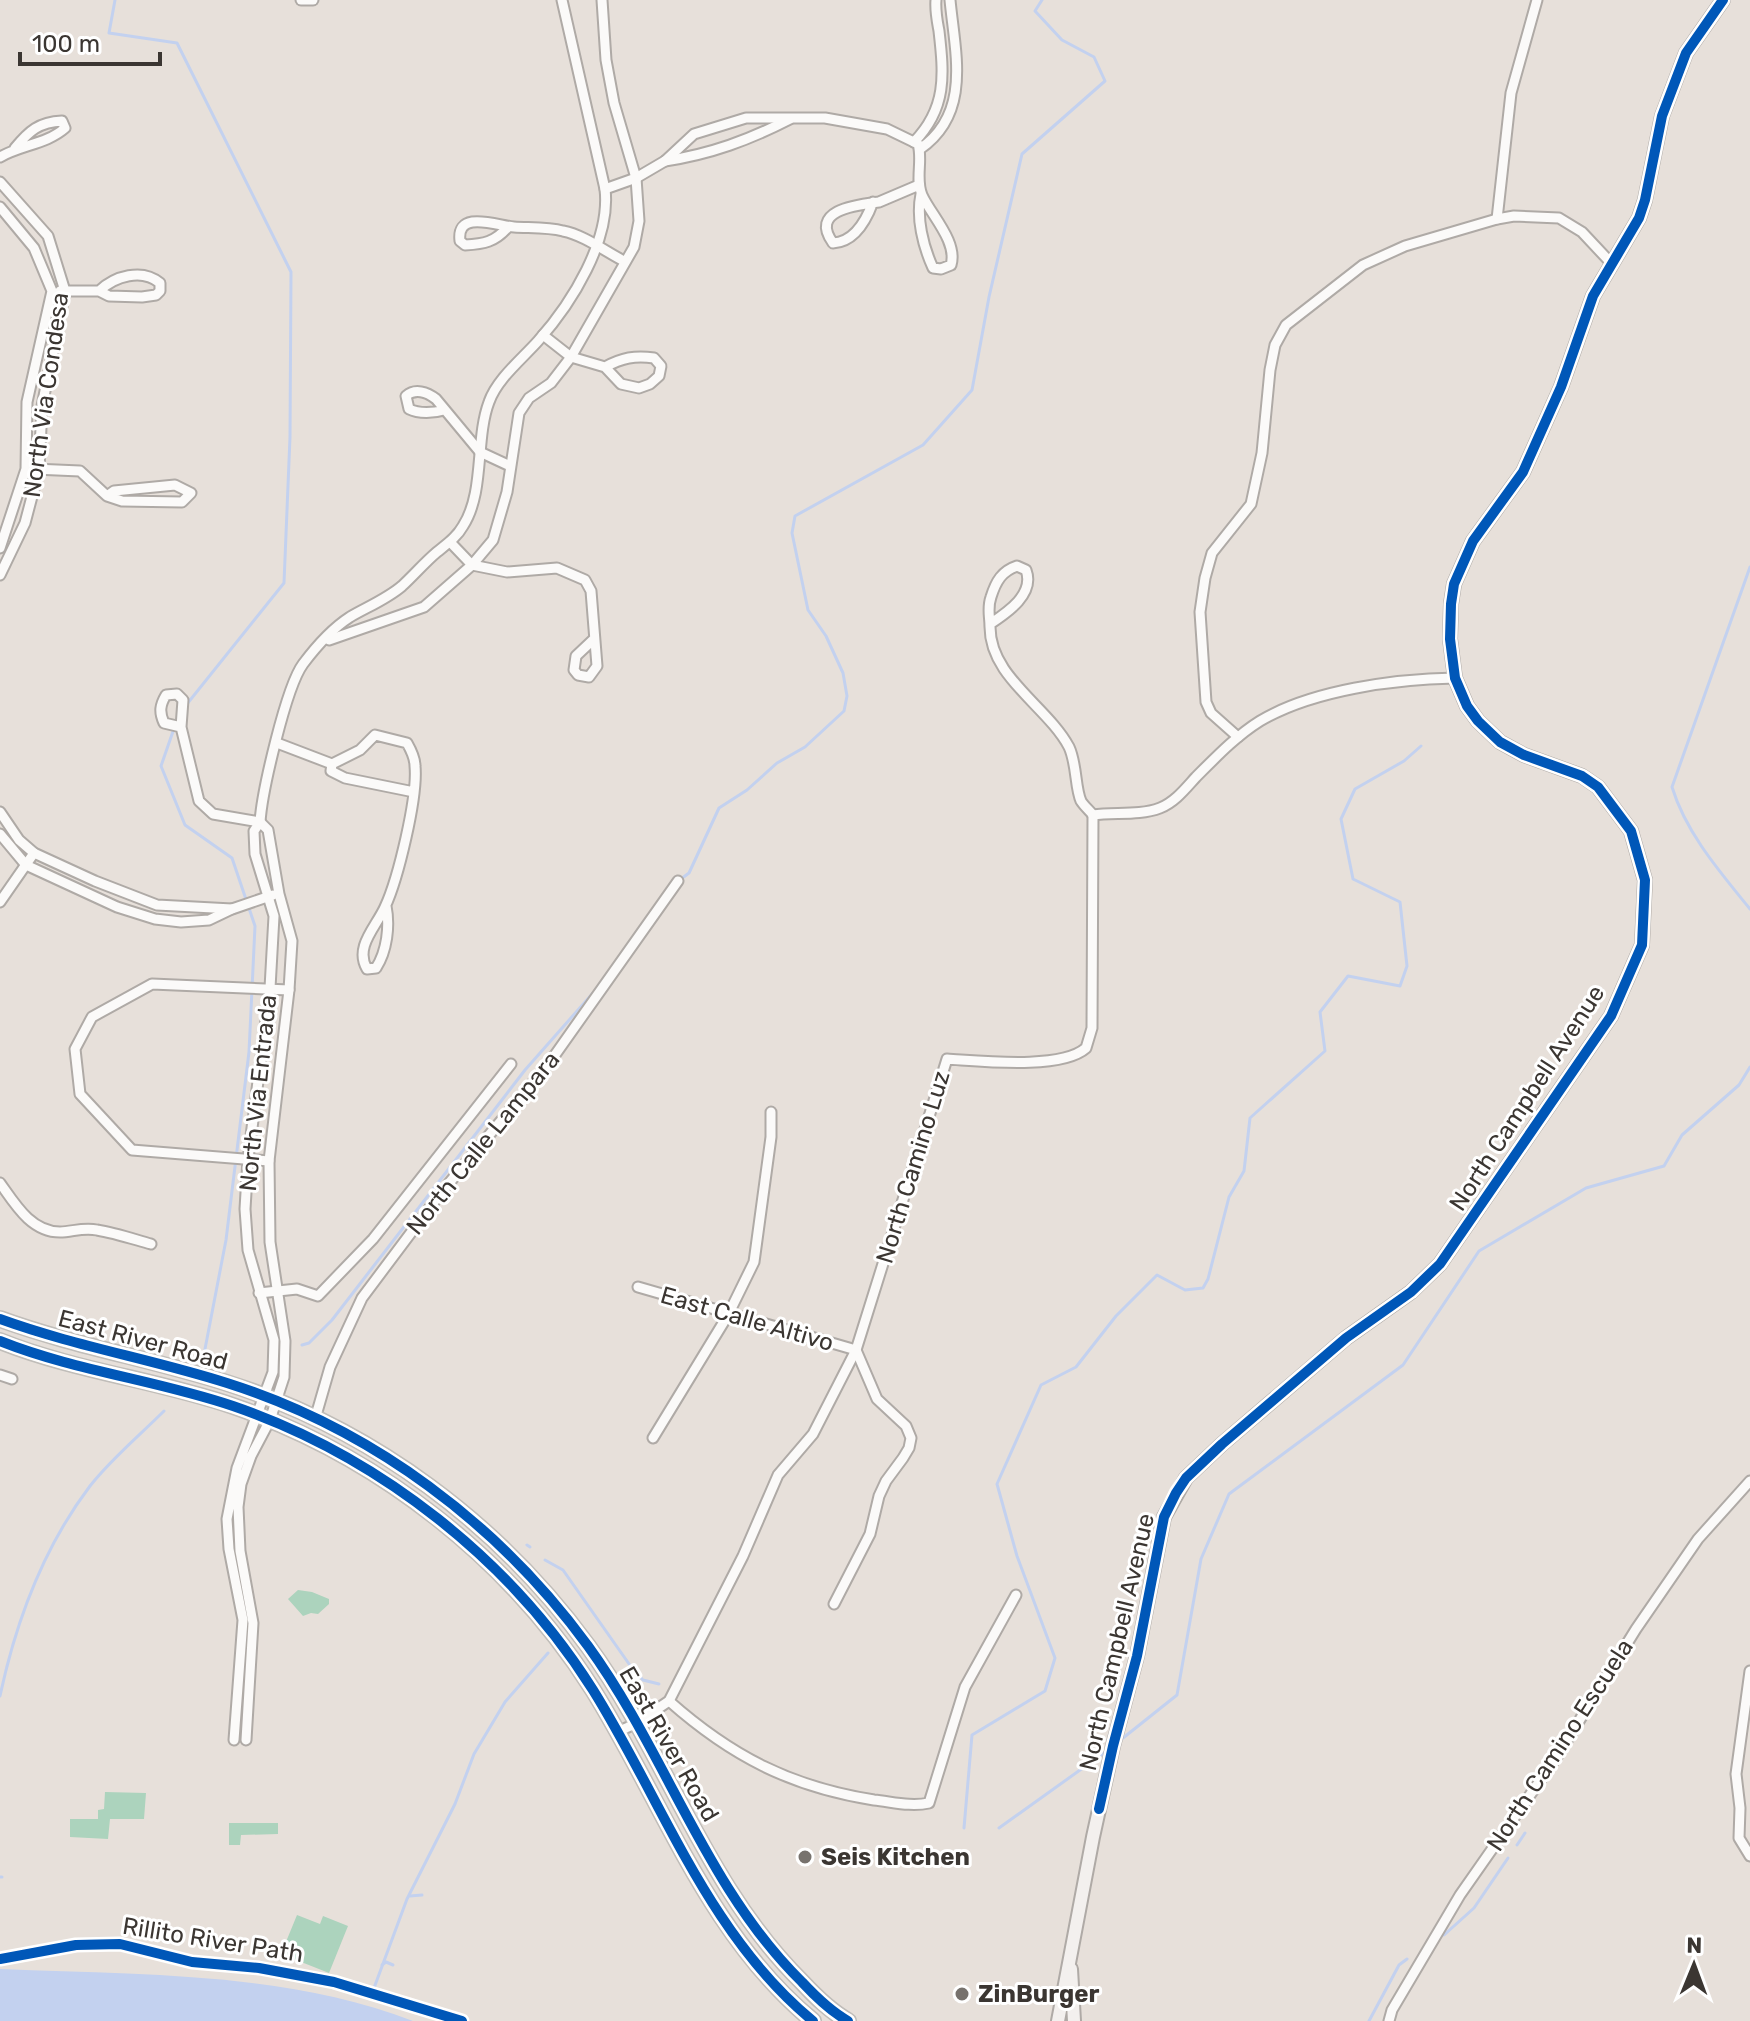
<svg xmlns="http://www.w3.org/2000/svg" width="1750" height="2021" viewBox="0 0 1750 2021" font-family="Rubik,sans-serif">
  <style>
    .green { fill: #acd3bd }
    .water { fill: #c3d1ef }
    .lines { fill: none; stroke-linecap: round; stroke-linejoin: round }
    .stream { stroke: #c3d1ef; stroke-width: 3 }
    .minor-casing { stroke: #afaaa6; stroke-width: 13 }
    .secondary-casing { stroke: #afaaa6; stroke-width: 16 }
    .primary-casing { stroke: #c0bdb9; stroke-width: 18 }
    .minor { stroke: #fbfaf9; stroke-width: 9 }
    .secondary { stroke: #f3f0ee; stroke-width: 12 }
    .primary { stroke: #ebe7e2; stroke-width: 14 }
    .cycleway-casing { stroke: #fff; stroke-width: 15 }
    .cycleway { stroke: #0057b8; stroke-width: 10 }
    .poi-dot { fill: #77726d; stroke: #fff; stroke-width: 3 }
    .labels { text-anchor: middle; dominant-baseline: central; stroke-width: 6; stroke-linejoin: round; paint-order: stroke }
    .street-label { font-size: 24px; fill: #3b3632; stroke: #fff }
    .poi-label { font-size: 24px; font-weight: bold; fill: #3b3632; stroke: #fff; text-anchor: start }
  </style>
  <rect width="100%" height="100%" fill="#e7e0da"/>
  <!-- green -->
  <g class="green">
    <path d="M298,1590l14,2 17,7v5l-11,10 -7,-1 -8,3 -15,-17z"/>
    <path d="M105,1792l41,1 -2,26h-34l-2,20 -38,-2v-18h28v-9l6,-1z"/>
    <path d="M229,1823h49v11l-37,1 -1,10h-11z"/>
    <path d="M297,1915l23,9 3,-8 25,10 -19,47 -48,-19z"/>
  </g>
  <!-- water -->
  <path class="water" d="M0,1969c137,6 283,2 413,52h-413z"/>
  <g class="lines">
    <!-- stream -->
    <g class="stream">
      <path d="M115,0l-6,33 68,10 114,229 -1,165 -6,146 -97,121"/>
      <path d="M1750,567l-78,220c14,46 48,85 78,122"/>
      <path d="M178,717l-17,49 24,59 47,33 23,68 -6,126 -23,188 -21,109"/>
      <path d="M681,879l8,-6 30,-65 28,-18 30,-27 28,-16 39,-36 3,-15 -4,-23 -17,-37 -18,-26 -16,-77 3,-17 128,-71 49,-55 17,-93 33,-143 83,-73 -11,-24 -32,-17 -27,-29 7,-11"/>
      <path d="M302,1345l7,-2 23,-23 193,-250 68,-77"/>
      <path d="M527,1545l3,2"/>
      <path d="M545,1560l18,10 71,101 9,9 16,4"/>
      <path d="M0,1696c16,-75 43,-148 90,-210 21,-27 50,-51 74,-75"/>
      <path d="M1118,1742l59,-47 24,-136 28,-65 174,-129 76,-114 107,-63 78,-22 18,-31 57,-50 11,-18"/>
      <path d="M964,1828l8,-93 73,-44 10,-33 -38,-102 -20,-72 44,-99 35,-18 40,-51 41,-41 28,15 18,-2 5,-9 21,-82 15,-26 6,-53 75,-67 -5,-39 28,-36 52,10 7,-20 -7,-64 -47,-23 -12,-60 14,-30 49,-28 17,-15"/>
      <path d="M999,1828l109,-78"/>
      <path d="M1517,1845l8,-12"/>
      <path d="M0,1877h2"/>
      <path d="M410,1896l12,-1"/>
      <path d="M1444,1935l30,-27 34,-50"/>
      <path d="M382,1965l4,-3 7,3"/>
      <path d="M374,1988l33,-89 48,-95 19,-50 31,-52 43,-49"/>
      <path d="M1369,2021l30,-56 8,-6"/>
    </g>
    <defs>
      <g id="minor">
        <path d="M301,0h12"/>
        <path d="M914,142c33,-34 30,-67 25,-111 -2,-11 -4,-20 -3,-31"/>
        <path d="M920,149c52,-36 35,-96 30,-149"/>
        <path d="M0,157c21,-12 47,-13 65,-29l-3,-7c-23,1 -33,10 -47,27"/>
        <path d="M665,161c46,-7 84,-21 125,-42"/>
        <path d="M0,182l48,54 17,55 -23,115 -3,64 -14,53 -25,52"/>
        <path d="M605,189l31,-11 29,-17 29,-27 52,-16h79l62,11 31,15c5,16 -3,35 4,51 9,20 36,47 29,70l-10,4 -8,-1c-10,-22 -17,-50 -12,-74"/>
        <path d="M873,202c-7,19 -19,40 -40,41 -24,-33 23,-38 46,-41l40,-17"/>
        <path d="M0,207l34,41 18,43 -25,111 -1,67 -26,79"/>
        <path d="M1497,219l14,-126 26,-93"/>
        <path d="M508,227c-13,15 -24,17 -43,18l-5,-4c-4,-32 38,-15 54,-14 16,1 34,0 49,4 21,4 43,21 61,30"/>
        <path d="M60,291h39l10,5 33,1 14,-2 4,-4v-8c-18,-15 -45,-7 -61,8"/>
        <path d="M543,335l28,22 34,10 16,17 18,4 11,-4 9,-8 2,-10 -7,-8c-19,-3 -32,0 -49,9"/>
        <path d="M444,410c-10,3 -25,4 -35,-1l-3,-13c9,-8 21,-4 30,3l44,53 30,14"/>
        <path d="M34,469l46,2 27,25 15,5 60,1 9,-9 -16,-8 -61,6 -7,5"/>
        <path d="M450,542l22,23 35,7 50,-4 28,12 6,11 6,75 -8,11 -11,-2 -4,-5 2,-14 18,-17"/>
        <path d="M990,624c18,-12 45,-30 36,-54l-9,-4c-15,5 -21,15 -26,31 -4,11 -1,19 -1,30 0,50 57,79 79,120 8,17 6,41 12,54 3,5 9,10 12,14"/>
        <path d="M329,640l95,-33 48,-42 21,-25 14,-48 12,-79 10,-15 22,-15 20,-26 63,-110 5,-26 -3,-43 -22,-75 -8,-43 -4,-60"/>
        <path d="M181,727l-17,-4c-5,-11 -4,-18 2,-28l11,-1 6,6 -2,27 18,74 14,13 47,8c2,-30 26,-135 43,-158 12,-16 30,-36 47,-47 17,-10 37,-18 52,-31 12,-11 23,-24 35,-34 10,-8 20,-15 26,-26 22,-34 12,-87 26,-124 8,-23 33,-43 49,-61 34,-38 73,-101 67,-152l-43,-189"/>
        <path d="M1238,737l-27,-24 -5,-11 -6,-90 5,-34 7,-25 39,-49 11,-51 8,-83 5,-25 11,-20 77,-60 42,-19 92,-27 17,-3 45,2 23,14 30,32"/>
        <path d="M277,743l55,21"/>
        <path d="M0,812l19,28 15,13 61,28 62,24 75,4"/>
        <path d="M1093,815c22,-3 46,1 67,-7 15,-6 25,-19 36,-31 20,-20 40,-41 64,-56 52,-31 135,-42 195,-43"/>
        <path d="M0,834l26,31 91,42 38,12 26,3 28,-2 23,-11 41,-14"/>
        <path d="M0,902l34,-49"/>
        <path d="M386,906c4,20 1,45 -10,62l-9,1c-13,-22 9,-42 18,-62 13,-28 33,-110 30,-141 0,-8 -4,-16 -8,-23l-32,-8 -15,15 -28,14 -1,7 14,7 69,14"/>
        <path d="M269,1161l-137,-11 -52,-56 -5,-45 17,-32 60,-33 137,6"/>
        <path d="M0,1183c15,21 31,49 60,49 12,0 23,-5 37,-2 18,3 36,9 54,14"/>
        <path d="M638,1287l218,63 21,49 29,27 5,12 -2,10 -6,10 -17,23 -7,15 -9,38 -36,70"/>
        <path d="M259,1293l38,-4 21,7 55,-57 138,-175"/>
        <path d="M0,1375l12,4"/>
        <path d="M315,1419l15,-52 32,-69 78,-104 110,-132 128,-181"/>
        <path d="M653,1438l75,-123 26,-53 17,-125v-25"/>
        <path d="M1750,1671l-14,103 4,34 -1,30 11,18"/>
        <path d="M669,1701c62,55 122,86 205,99 19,2 37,7 55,3l36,-116 51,-92"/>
        <path d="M617,1732l18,-8 34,-23 74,-145 35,-81 35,-41 43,-84 91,-291c34,2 114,11 139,-11l6,-20 1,-213"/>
        <path d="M234,1740l9,-120 -14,-71 -2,-30 10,-51 36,-96 1,-32 -26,-90 -3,-41 3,-50 22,-171 4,-72 -19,-62 -1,-23 6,-9 8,8 11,64 13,47 -3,49 -20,171 1,81 15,99 -1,36 -14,43 -19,36 -10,28 -3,23 2,44 13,72 -7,117"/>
        <path d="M1389,2021l3,-11 68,-115 98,-140 78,-126 62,-90 52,-58"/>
      </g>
      <g id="secondary">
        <path d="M1071,1969l3,52"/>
        <path d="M1058,2021l35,-184 20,-91 24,-90 27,-139 22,-39 36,-34 124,-106 65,-46 29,-28 171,-248 31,-71 3,-65 -14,-49 -33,-44 -16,-11 -58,-21 -24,-13 -22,-21 -11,-15 -12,-28 -5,-39 1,-35 3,-20 19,-43 50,-69 38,-85 32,-91 46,-78 6,-18 17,-84 24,-63 37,-53"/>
      </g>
      <g id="primary">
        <path d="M0,1319c74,27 152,40 227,64 145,46 272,141 361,263 78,107 118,242 214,336 14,15 28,29 46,39"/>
        <path d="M0,1341c75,30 157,39 233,65 146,50 278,154 360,284 70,112 115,245 220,331"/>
      </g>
    </defs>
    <!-- minor casing -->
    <use href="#minor" class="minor-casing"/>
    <!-- secondary casing -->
    <use href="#secondary" class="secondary-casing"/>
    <!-- primary casing -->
    <use href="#primary" class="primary-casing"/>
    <!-- minor -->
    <use href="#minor" class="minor"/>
    <!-- secondary -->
    <use href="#secondary" class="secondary"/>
    <!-- primary -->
    <use href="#primary" class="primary"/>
    <defs>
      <g id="cycleway">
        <path d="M0,1319c74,27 152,40 227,64 145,46 272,141 361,263 78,107 118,242 214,336 14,15 28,29 46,39"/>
        <path d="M0,1341c75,30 157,39 233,65 146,50 278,154 360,284 70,112 115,245 220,331"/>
        <path d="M1099,1809l14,-63 24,-90 27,-139 12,-24 10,-15 36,-34 124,-106 65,-46 29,-28 171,-248 31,-71 3,-65 -14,-49 -33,-44 -16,-11 -58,-21 -24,-13 -22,-21 -11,-15 -12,-28 -5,-39 1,-35 3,-20 19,-43 50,-69 38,-85 32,-91 46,-78 6,-18 17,-84 24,-63 37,-53"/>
        <path d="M0,1959l76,-14 44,-1 72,18 67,6 75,14 128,39"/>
      </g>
    </defs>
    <!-- cycleway casing -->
    <use href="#cycleway" class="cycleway-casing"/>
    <!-- cycleway -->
    <use href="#cycleway" class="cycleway"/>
  </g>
  <!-- markers -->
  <g class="poi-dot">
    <circle cx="805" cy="1857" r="8"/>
    <circle cx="962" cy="1994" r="8"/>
  </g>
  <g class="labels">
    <!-- street labels -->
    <g class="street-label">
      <text transform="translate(46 395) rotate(-82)">North Via Condesa</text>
      <text transform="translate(258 1093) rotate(-84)">North Via Entrada</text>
      <text transform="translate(1527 1098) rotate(-57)">North Campbell Avenue</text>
      <text transform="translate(483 1143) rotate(-51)">North Calle Lampara</text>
      <text transform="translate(913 1167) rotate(-73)">North Camino Luz</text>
      <text transform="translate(747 1319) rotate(16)">East Calle Altivo</text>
      <text transform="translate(143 1340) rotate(15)">East River Road</text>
      <text transform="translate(1117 1642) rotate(-77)">North Campbell Avenue</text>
      <text transform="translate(669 1744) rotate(60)">East River Road</text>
      <text transform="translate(1560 1745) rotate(-57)">North Camino Escuela</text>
      <text transform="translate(213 1940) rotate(9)">Rillito River Path</text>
    </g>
    <!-- poi labels -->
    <g class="poi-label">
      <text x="821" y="1857">Seis Kitchen</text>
      <text x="978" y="1994">ZinBurger</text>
    </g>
  </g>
  <!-- north arrow -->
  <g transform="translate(1694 1965) rotate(1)" stroke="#ffffff" stroke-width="6" paint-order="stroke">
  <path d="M0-6L14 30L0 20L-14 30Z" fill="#3b3632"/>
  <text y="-12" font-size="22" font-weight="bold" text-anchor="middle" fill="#3b3632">N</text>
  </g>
  <!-- scale -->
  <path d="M20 52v12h140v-12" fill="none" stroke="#3b3632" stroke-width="4"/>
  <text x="32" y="52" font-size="24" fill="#3b3632" stroke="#ffffff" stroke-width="6" paint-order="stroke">100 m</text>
</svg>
